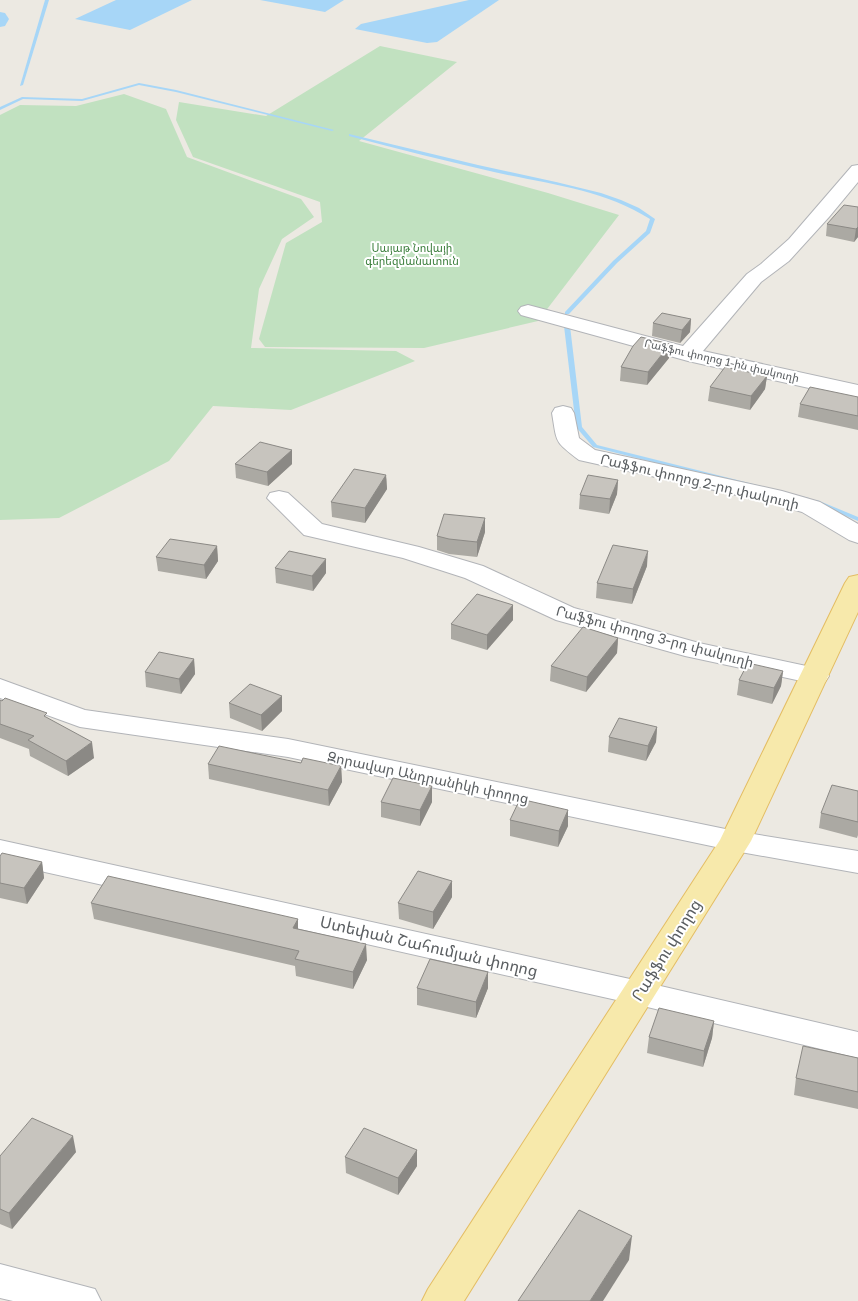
<svg xmlns="http://www.w3.org/2000/svg" width="858" height="1301" viewBox="0 0 858 1301" font-family="'Golos Text','Noto Sans Armenian',sans-serif">
  <style>
    .green { fill: #c1e1c0 }
    .water { fill: #a7d6f7 }
    .lines { fill: none; stroke-linecap: round; stroke-linejoin: round }
    .stream { fill: #a7d6f7; fill-rule: evenodd }
    .canal { fill: #a7d6f7; fill-rule: evenodd }
    .minor-casing { stroke: #b2b4b8; stroke-width: 2 }
    .major-casing { stroke: #e4bd63; stroke-width: 2 }
    .minor { fill: #fff; fill-rule: evenodd }
    .major { fill: #f7e9ab; fill-rule: evenodd }
    .wall { fill: #aba9a3 }
    .shaded-wall { fill: #8b8985 }
    .building { fill: #c7c4be; stroke: #8b8985 }
    .labels { text-anchor: middle; dominant-baseline: central; stroke-width: 4; stroke-linejoin: round; paint-order: stroke }
    .far-park-label { font-size: 11px; fill: #3c7f3d; stroke: #fff }
    .far-street-label { font-size: 11px; fill: #5a5e61; stroke: #fff }
    .street-label { font-size: 14px; fill: #5a5e61; stroke: #fff }
    .near-street-label { font-size: 16px; fill: #5a5e61; stroke: #fff }
  </style>
  <rect width="100%" height="100%" fill="#ece9e2"/>
  <!-- green -->
  <g class="green">
    <path d="M380,46l77,16 -98,79 189,52 71,22 -81,106 -114,27 -159,-1 -6,-8 27,-96 36,-21 -2,-20 -127,-45 -17,-37 3,-18 87,14z"/>
    <path d="M124,94l42,15 21,48 114,42 13,18 -32,22 -23,50 -8,59 145,3 19,10 -124,49 -78,-4 -44,55 -110,57 -59,2v-405l20,-10 56,1z"/>
  </g>
  <!-- water -->
  <g class="water">
    <path d="M116,0h76l-62,30 -55,-11z"/>
    <path d="M260,0h84l-19,12z"/>
    <path d="M469,0h30l-62,42 -10,1 -72,-14 6,-5z"/>
  </g>
  <g class="lines">
    <!-- stream -->
    <g class="stream">
      <path d="M45,0h4l-26,85 -3,1z"/>
      <path d="M139,83l37,7 158,40 -2,1 -156,-39 -37,-7 -57,16 -59,-2 -23,11v-3l22,-10 60,2z"/>
      <path d="M349,134l129,31 78,17 45,11 20,7 18,8 16,11 -5,14 -33,30 -48,51h-4v-2l48,-51 33,-30 4,-12c-47,-30 -102,-35 -156,-47 -48,-11 -97,-23 -145,-36z"/>
      <path d="M567,324l3,2 12,101 15,18 212,53 1,1 -1,1 -2,1 -214,-54 -17,-20 -12,-101z"/>
      <path d="M817,500l41,17v4l-43,-18 -1,-1z"/>
    </g>
    <!-- canal -->
    <path class="canal" d="M0,12l5,1 4,6 -4,7 -5,1z"/>
    <defs>
      <g id="minor">
        <path d="M858,165v17l-29,35 -40,44 -28,21 -58,69 155,34v14l-170,-38 -167,-46 -3,-4 3,-4 7,-2 155,41 64,-72 14,-10 28,-25 63,-73z"/>
        <path d="M563,406l8,2 3,5 5,25 16,12 187,41 38,11 38,22v19l-9,-3 -47,-28 -34,-10 -189,-42c-25,-19 -22,-17 -27,-47l3,-5z"/>
        <path d="M279,491l9,2 34,31 97,23 64,19 91,42 125,35 126,27 4,6 -4,6 -10,2 -130,-28 -129,-36 -91,-42 -62,-20 -99,-23 -37,-37 3,-5z"/>
        <path d="M0,679l85,31 203,29 447,92 123,20v22l-123,-22 -447,-94 -208,-30 -80,-29z"/>
        <path d="M0,840l639,141 219,51v26l-219,-53 -639,-143z"/>
        <path d="M0,1264l95,25 6,12h-88l-13,-3z"/>
      </g>
      <path id="major" d="M858,575v37l-107,229 -287,460h-42l6,-12 292,-449 125,-257 4,-6z"/>
    </defs>
    <!-- minor casing -->
    <use href="#minor" class="minor-casing"/>
    <!-- major casing -->
    <use href="#major" class="major-casing"/>
    <!-- minor -->
    <use href="#minor" class="minor"/>
    <!-- major -->
    <use href="#major" class="major"/>
  </g>
  <!-- wall -->
  <g class="wall">
    <path d="M858,207v30l-4,5 -28,-6 1,-12z"/>
    <path d="M691,319l-1,13 -10,11 -28,-7 1,-13z"/>
    <path d="M669,358l-22,27 -27,-4 1,-14z"/>
    <path d="M767,376l-2,13 -15,21 -42,-9 2,-14z"/>
    <path d="M858,397v33l-60,-13 2,-13z"/>
    <path d="M292,450v14l-24,22 -32,-8 -1,-14z"/>
    <path d="M386,475l1,14 -22,34 -33,-6 -1,-15z"/>
    <path d="M618,480l-1,14 -8,20 -30,-5 1,-14z"/>
    <path d="M485,518v14l-8,25 -28,-3 -12,-4v-14z"/>
    <path d="M217,546l1,15 -12,18 -48,-8 -2,-14z"/>
    <path d="M647,566l-15,38 -36,-6 1,-15z"/>
    <path d="M275,568l51,5 -13,18 -37,-8z"/>
    <path d="M513,620l-26,30 -36,-11v-15z"/>
    <path d="M618,638l-1,15 -31,39 -36,-11 1,-15z"/>
    <path d="M194,659l1,15 -14,20 -35,-7 -1,-15z"/>
    <path d="M783,671l-2,15 -9,18 -35,-9 2,-15z"/>
    <path d="M282,696v15l-20,20 -32,-13 -1,-15z"/>
    <path d="M0,700l48,19 46,39 -26,18 -38,-20 -1,-7 -29,-11z"/>
    <path d="M657,727l-1,15 -10,19 -38,-9 1,-15z"/>
    <path d="M301,763l40,3 1,16 -13,24 -120,-27 -1,-15z"/>
    <path d="M432,786v16l-12,24 -39,-9v-15z"/>
    <path d="M858,791v44l-1,3 -38,-10 2,-15z"/>
    <path d="M568,810v16l-10,21 -48,-11v-16z"/>
    <path d="M0,856l42,6 2,16 -17,26 -27,-6z"/>
    <path d="M452,881v16l-19,32 -34,-10 -1,-16z"/>
    <path d="M91,903l207,16v10l69,31 -14,29 -57,-13 -1,-10 -201,-47z"/>
    <path d="M417,988h71l-12,30 -59,-13z"/>
    <path d="M714,1021l-2,17 -9,29 -56,-14 2,-16z"/>
    <path d="M858,1058v51l-64,-14 2,-17z"/>
    <path d="M417,1150v16l-19,29 -52,-22 -1,-16z"/>
    <path d="M76,1152l-64,77 -12,-5v-68z"/>
  </g>
  <!-- shaded-wall -->
  <g class="shaded-wall">
    <path d="M858,227v10l-4,5 2,-13z"/>
    <path d="M691,319l-1,13 -10,11 2,-13z"/>
    <path d="M670,344l-1,14 -22,27 1,-13z"/>
    <path d="M767,376l-2,13 -15,21 1,-14z"/>
    <path d="M292,450v14l-24,22 -1,-14z"/>
    <path d="M386,475l1,14 -22,34v-15z"/>
    <path d="M618,480l-1,14 -8,20 1,-15z"/>
    <path d="M485,518v14l-8,25v-15z"/>
    <path d="M217,546l1,15 -12,18 -2,-14z"/>
    <path d="M648,551l-1,15 -15,38 1,-15z"/>
    <path d="M326,559v14l-13,18 -1,-15z"/>
    <path d="M513,605v15l-26,30v-15z"/>
    <path d="M618,638l-1,15 -31,39 1,-15z"/>
    <path d="M194,659l1,15 -14,20 -2,-15z"/>
    <path d="M783,671l-2,15 -9,18 2,-16z"/>
    <path d="M282,696v15l-20,20 -1,-16z"/>
    <path d="M657,727l-1,15 -10,19 2,-15z"/>
    <path d="M92,742l2,16 -26,18 -2,-15z"/>
    <path d="M341,766l1,16 -13,24 -1,-16z"/>
    <path d="M432,786v16l-12,24v-16z"/>
    <path d="M568,810v16l-10,21 1,-16z"/>
    <path d="M42,862l2,16 -17,26 -3,-16z"/>
    <path d="M452,881v16l-19,32v-17z"/>
    <path d="M298,919v17l-5,-8z"/>
    <path d="M366,944l1,16 -14,29v-17z"/>
    <path d="M488,972v16l-12,30v-16z"/>
    <path d="M714,1021l-2,17 -9,29 1,-16z"/>
    <path d="M73,1136l3,16 -64,77 -3,-16z"/>
    <path d="M417,1150v16l-19,29v-17z"/>
    <path d="M632,1236l-3,24 -26,41h-13z"/>
  </g>
  <!-- building -->
  <g class="building">
    <path d="M844,205l14,2v20l-2,2 -29,-5z"/>
    <path d="M662,313l29,6 -9,11 -29,-7z"/>
    <path d="M641,337l29,7 -22,28 -27,-5 12,-21z"/>
    <path d="M725,367l42,9 -16,20 -41,-9z"/>
    <path d="M810,387l48,10v19l-58,-12z"/>
    <path d="M260,442l32,8 -25,22 -32,-8z"/>
    <path d="M354,469l32,6 -21,33 -34,-6z"/>
    <path d="M588,475l30,5 -8,19 -30,-4z"/>
    <path d="M444,514l41,4 -8,24 -28,-3 -12,-3z"/>
    <path d="M170,539l47,7 -13,19 -48,-8z"/>
    <path d="M613,545l35,6 -15,38 -36,-6z"/>
    <path d="M289,551l37,8 -14,17 -37,-8z"/>
    <path d="M477,594l36,11 -26,30 -36,-11z"/>
    <path d="M583,627l35,11 -31,39 -36,-11z"/>
    <path d="M159,652l35,7 -15,20 -34,-7z"/>
    <path d="M748,663l35,8 -9,17 -35,-8z"/>
    <path d="M250,684l32,12 -21,19 -32,-12z"/>
    <path d="M5,698l42,15 -3,3 48,26 -26,19 -38,-21 6,-4 -34,-12v-24l2,1z"/>
    <path d="M619,718l38,9 -9,19 -39,-9z"/>
    <path d="M219,746l82,17 2,-5 38,8 -13,24 -120,-26z"/>
    <path d="M393,778l39,8 -12,24 -39,-8z"/>
    <path d="M832,785l26,6v31l-37,-9z"/>
    <path d="M520,799l48,11 -9,21 -49,-11z"/>
    <path d="M2,853l40,9 -18,26 -24,-5v-27z"/>
    <path d="M418,871l34,10 -19,31 -35,-9z"/>
    <path d="M108,876l190,43 -5,9 73,16 -13,28 -58,-13 4,-8 -208,-48z"/>
    <path d="M430,959l58,13 -12,30 -59,-14z"/>
    <path d="M659,1008l55,13 -10,30 -55,-14z"/>
    <path d="M803,1046l55,12v34l-62,-14z"/>
    <path d="M32,1118l41,18 -64,77 -9,-4v-53z"/>
    <path d="M364,1128l53,22 -19,28 -53,-21z"/>
    <path d="M579,1210l53,26 -42,65h-72z"/>
  </g>
  <g class="labels">
    <!-- far-park labels -->
    <g class="far-park-label">
      <text x="412" y="247">Սայաթ Նովայի<tspan x="412" dy="13">գերեզմանատուն</tspan></text>
    </g>
    <!-- far-street labels -->
    <g class="far-street-label">
      <text transform="translate(722 360) rotate(13)">Րաֆֆու փողոց 1-ին փակուղի</text>
    </g>
    <!-- street labels -->
    <g class="street-label">
      <text transform="translate(700 481) rotate(13)">Րաֆֆու փողոց 2-րդ փակուղի</text>
      <text transform="translate(655 636) rotate(15)">Րաֆֆու փողոց 3-րդ փակուղի</text>
      <text transform="translate(428 777) rotate(12)">Զորավար Անդրանիկի փողոց</text>
    </g>
    <!-- near-street labels -->
    <g class="near-street-label">
      <text transform="translate(429 946) rotate(13)">Ստեփան Շահումյան փողոց</text>
      <text transform="translate(666 950) rotate(-58)">Րաֆֆու փողոց</text>
    </g>
  </g>
</svg>
